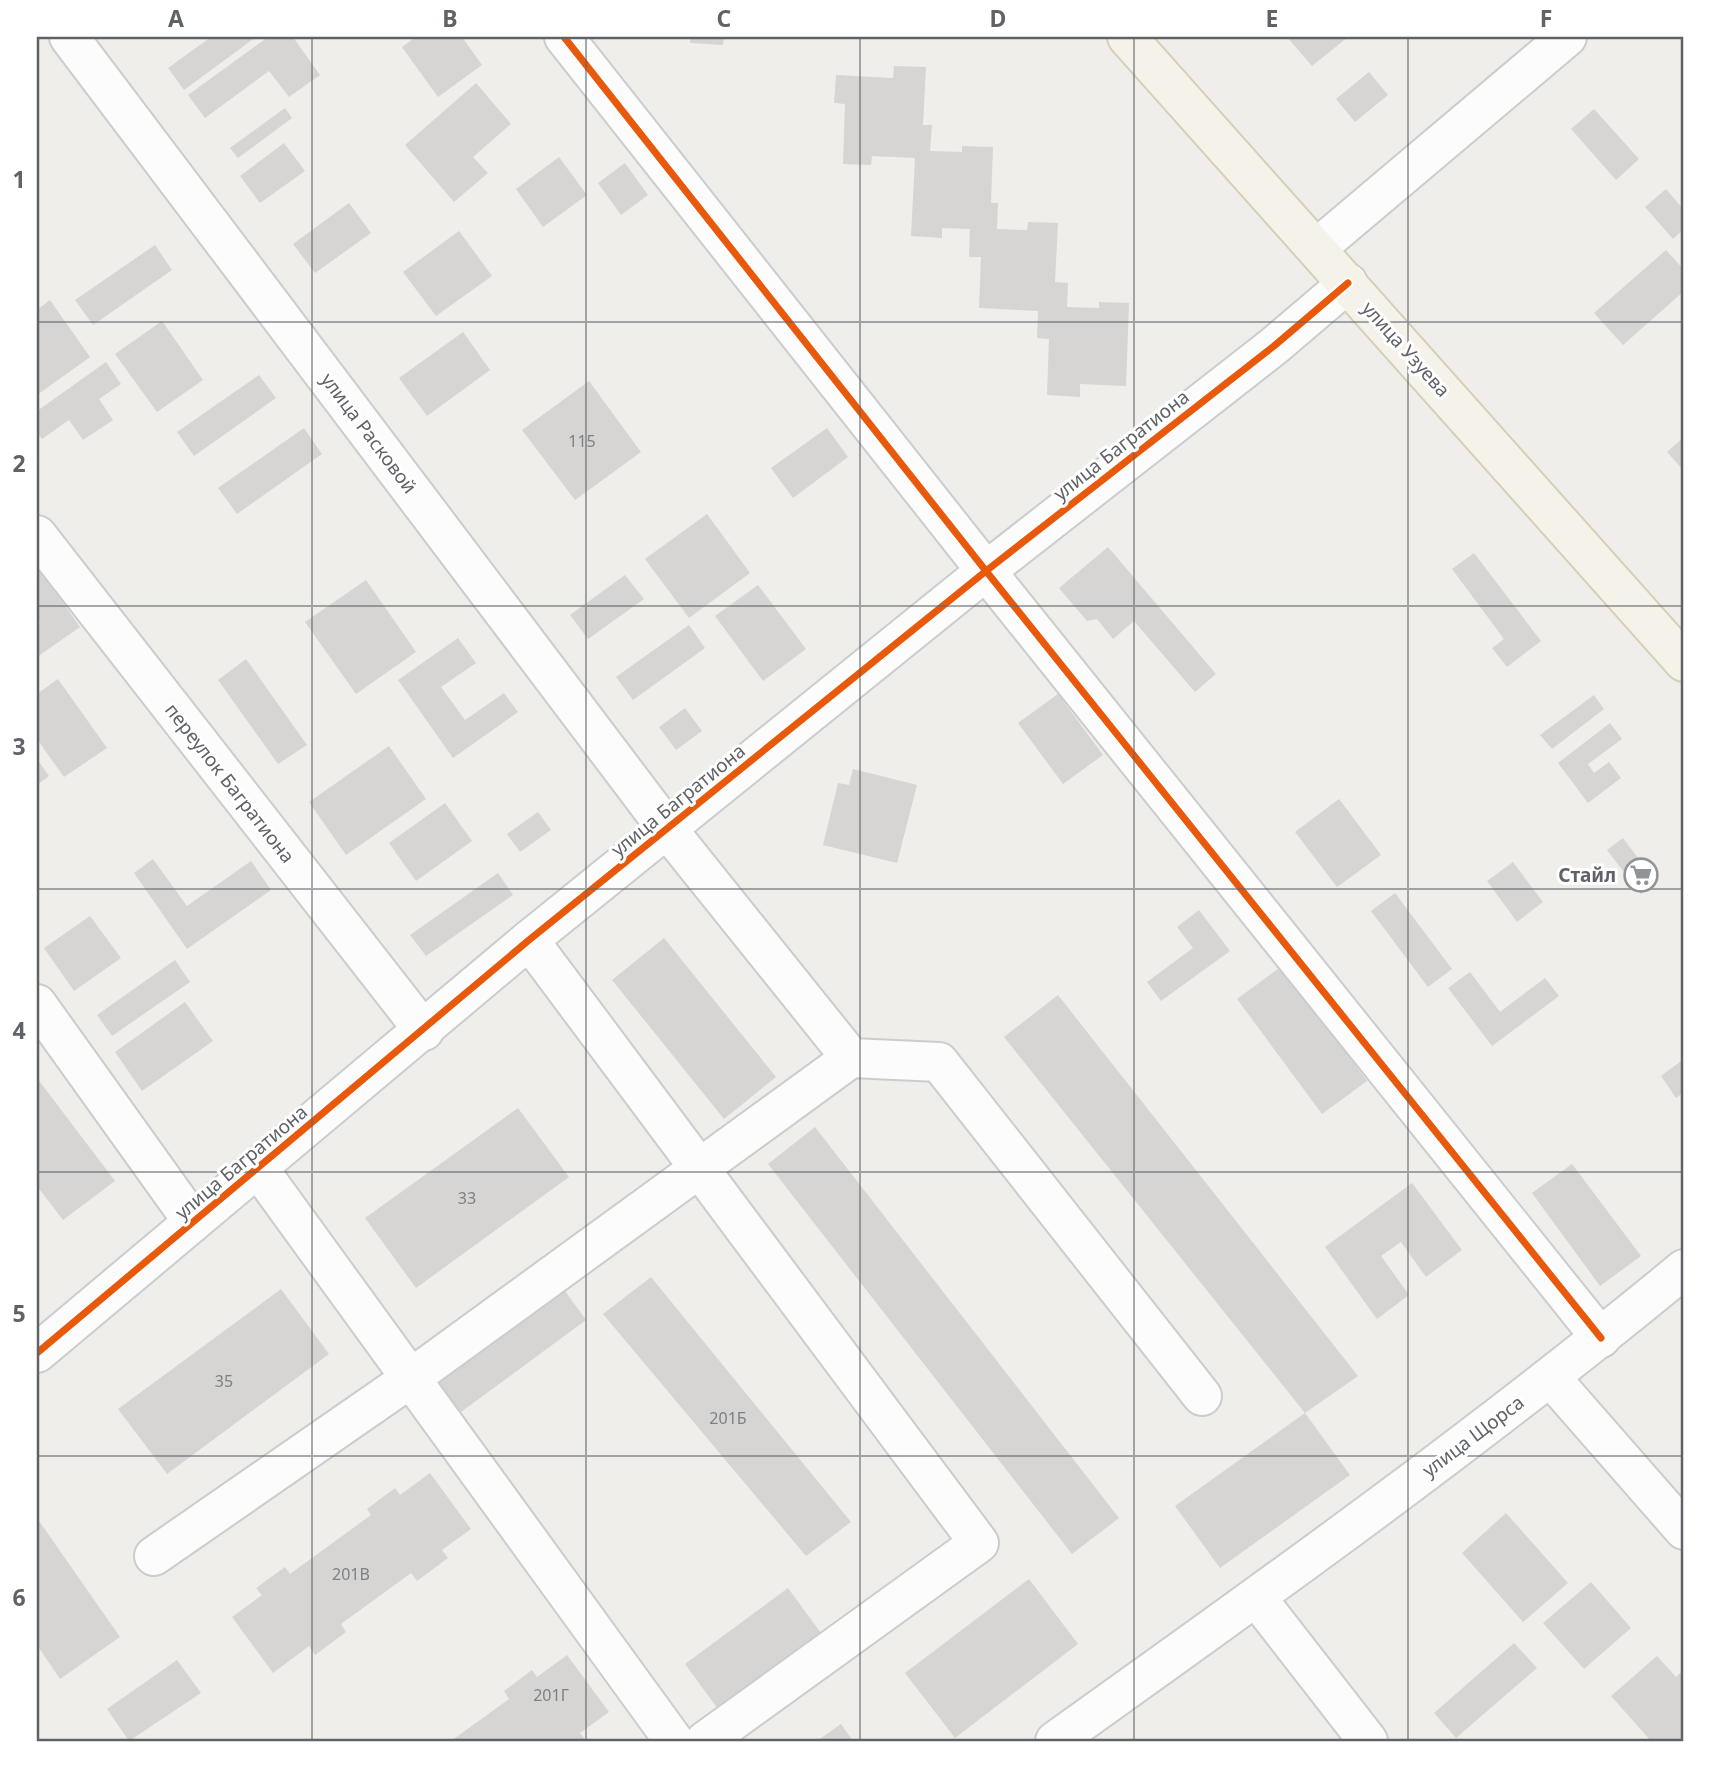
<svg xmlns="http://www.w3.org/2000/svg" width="1721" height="1778" viewBox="0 0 1721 1778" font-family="'Noto Sans',sans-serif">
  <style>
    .building { fill: #d6d5d3 }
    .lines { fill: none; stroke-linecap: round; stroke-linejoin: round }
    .minor-casing { stroke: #cbcccc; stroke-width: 42 }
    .major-casing { stroke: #d7ceb8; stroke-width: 42 }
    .minor { stroke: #fdfcfc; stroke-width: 38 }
    .major { stroke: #f4f2e9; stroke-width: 38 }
    .cycleway-casing { stroke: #fff; stroke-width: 11 }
    .cycleway { stroke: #e8590c; stroke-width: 7 }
    .grid { fill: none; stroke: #5f6368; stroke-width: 2; stroke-opacity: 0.55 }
    .labels { text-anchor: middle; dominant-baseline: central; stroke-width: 6; stroke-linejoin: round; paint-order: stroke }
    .number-label { font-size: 16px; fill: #7e8184 }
    .street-label { font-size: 19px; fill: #5f6368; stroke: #fff }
    .poi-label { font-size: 19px; font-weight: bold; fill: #5f6368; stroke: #fff; text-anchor: end }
    .neatline { fill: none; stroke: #5f6368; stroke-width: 2.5 }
    .grid-label { font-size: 23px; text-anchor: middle; font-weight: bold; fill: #5f6368 }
  </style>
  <rect width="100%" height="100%" fill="#efeeea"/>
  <!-- building -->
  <g class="building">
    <path d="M211,37h45l-72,53 -16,-22z"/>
    <path d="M268,37h25l27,38 -31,22 -20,-26 -64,47 -17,-23z"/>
    <path d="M416,37h46l20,28 -44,32 -36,-50z"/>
    <path d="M691,37h33l-1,8 -33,-2z"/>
    <path d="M1287,37h61l-36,29z"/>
    <path d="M894,66l32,1 -3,58h9l-2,26 32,1v-6l31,1 -2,56h7l-1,26 30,1 1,-8 30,1 -3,59 13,1 -1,24 32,1v-6l30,1 -3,83 -46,-2v13l-33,-2 2,-56 -12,-1 1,-27 -59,-3 2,-51h-12l1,-28 -28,-1v10l-31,-2 4,-78 -43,-2 -1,9 -28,-1 2,-60 -11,-1 2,-28 57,3z"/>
    <path d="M1369,72l19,23 -33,27 -19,-23z"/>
    <path d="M476,83l35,41 -38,33 15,16 -34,29 -49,-57z"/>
    <path d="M285,108l7,10 -54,40 -8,-10z"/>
    <path d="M1594,109l45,50 -23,21 -45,-51z"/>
    <path d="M284,143l21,28 -45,32 -20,-27z"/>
    <path d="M559,157l28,38 -44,32 -27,-38z"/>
    <path d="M625,163l23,32 -27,20 -23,-32z"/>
    <path d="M1666,189l18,21v19l-11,10 -28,-32z"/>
    <path d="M349,203l22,30 -56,40 -22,-29z"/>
    <path d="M459,231l33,45 -56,40 -33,-44z"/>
    <path d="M155,245l17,25 -79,55 -18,-25z"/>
    <path d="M1666,250l18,20v21l-61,54 -29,-32z"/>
    <path d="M50,300l40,57 -53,38v-85z"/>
    <path d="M162,321l41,59 -46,32 -42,-58z"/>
    <path d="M463,332l27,38 -63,46 -28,-38z"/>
    <path d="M106,362l15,22 -22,15 14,21 -30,20 -14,-20 -27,19 -5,-7v-21z"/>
    <path d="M259,375l17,23 -82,58 -17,-24z"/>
    <path d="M589,381l52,71 -66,48 -53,-70z"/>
    <path d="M304,428l18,26 -85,60 -19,-26z"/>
    <path d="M827,428l21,29 -55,41 -22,-30z"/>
    <path d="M1684,437v34l-17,-19z"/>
    <path d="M707,514l43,59 -61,45 -44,-59z"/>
    <path d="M1108,547l108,127 -21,18 -61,-71 -21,18 -16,-20 -10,2 -28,-33z"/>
    <path d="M1474,553l67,88 -34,26 -15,-19 12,-9 -52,-70z"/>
    <path d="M37,566l43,61 -43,30v-31l3,-3 -3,-5z"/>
    <path d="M625,575l19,24 -56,40 -18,-24z"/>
    <path d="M366,580l50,72 -60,42 -51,-72z"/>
    <path d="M758,585l48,64 -43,32 -48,-65z"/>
    <path d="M689,625l16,23 -72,52 -17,-23z"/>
    <path d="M458,638l18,25 -35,24 24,33 39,-27 14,19 -65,46 -55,-78z"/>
    <path d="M246,659l61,86 -29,19 -60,-84z"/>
    <path d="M58,679l49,69 -43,29 -27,-38v-45z"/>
    <path d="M1058,694l45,61 -40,29 -45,-61z"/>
    <path d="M1594,695l10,14 -52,40 -12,-14z"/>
    <path d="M685,708l17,23 -26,19 -17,-23z"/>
    <path d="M1610,723l12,16 -34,25 6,9 15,-11 12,16 -33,25 -30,-40z"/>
    <path d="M389,746l37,53 -80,56 -37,-53z"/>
    <path d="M37,759l12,17 -12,9z"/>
    <path d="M853,769l64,16 -20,78 -74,-18 15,-62 11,2z"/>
    <path d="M1339,799l42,56 -44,32 -42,-55z"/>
    <path d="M445,803l27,38 -56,40 -27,-38z"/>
    <path d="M538,812l13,18 -31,22 -13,-18z"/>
    <path d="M1623,838l33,44 -15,12 -34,-44z"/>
    <path d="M153,859l34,47 64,-45 20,29 -84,59 -53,-76z"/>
    <path d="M1513,862l30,40 -26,20 -30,-41z"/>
    <path d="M498,873l15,22 -87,61 -16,-21z"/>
    <path d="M1395,893l57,76 -24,18 -57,-76z"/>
    <path d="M1199,910l31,41 -69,50 -14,-19 46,-34 -16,-21z"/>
    <path d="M90,916l31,42 -47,33 -30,-43z"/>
    <path d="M664,938l112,139 -52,42 -112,-139z"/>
    <path d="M175,960l15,22 -78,54 -15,-21z"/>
    <path d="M1282,966l85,115 -45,33 -85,-115z"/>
    <path d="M1470,972l30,40 45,-34 14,18 -67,50 -44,-58z"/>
    <path d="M1058,995l300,381 -53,37 -301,-376z"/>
    <path d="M185,1002l28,39 -71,50 -27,-39z"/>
    <path d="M1684,1059v33l-8,6 -15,-22z"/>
    <path d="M37,1078l78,103 -52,39 -26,-34z"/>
    <path d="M518,1108l51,69 -153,111 -51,-70z"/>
    <path d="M815,1127l304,391 -47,36 -304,-390z"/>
    <path d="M1572,1164l69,92 -41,30 -68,-93z"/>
    <path d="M1412,1183l50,67 -36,27 -25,-35 -20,14 28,39 -32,24 -52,-72z"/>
    <path d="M651,1277l200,245 -45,34 -203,-242z"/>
    <path d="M281,1289l48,65 -162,120 -49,-65z"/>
    <path d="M565,1291l21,29 -125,92 -22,-29z"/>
    <path d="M1305,1413l45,62 -130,93 -45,-62z"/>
    <path d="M430,1473l41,56 -29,21 6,8 -31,23 -6,-8 -70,51 5,8 -31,23 -6,-9 -36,27 -41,-56 30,-22 -6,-7 29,-21 5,7 81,-59 -4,-6 28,-21 5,7z"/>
    <path d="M1506,1513l62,70 -45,39 -61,-69z"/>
    <path d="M37,1518l83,119 -60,42 -23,-34z"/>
    <path d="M1029,1579l49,65 -123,94 -50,-65z"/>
    <path d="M1591,1582l40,46 -47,41 -41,-46z"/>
    <path d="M788,1588l33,45 -103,76 -33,-45z"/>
    <path d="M1514,1643l23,25 -81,70 -22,-25z"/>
    <path d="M567,1655l42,57 -29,21 6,8h-135l58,-42 -5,-8 28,-21 5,7z"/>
    <path d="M1657,1656l19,21 8,-7v71h-33l-40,-45z"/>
    <path d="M177,1660l24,33 -72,48 -22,-32z"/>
    <path d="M841,1724l12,17h-36z"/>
  </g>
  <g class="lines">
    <defs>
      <g id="minor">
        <path d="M69,37l599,793 183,228 88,4 263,334"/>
        <path d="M564,37l422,534 615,767"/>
        <path d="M1317,248l250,-211"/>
        <path d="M37,535l387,496"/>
        <path d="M529,940l450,603 -274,198"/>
        <path d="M37,1004l156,218"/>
        <path d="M258,1168l416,573"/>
        <path d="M37,1353l492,-413 457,-369 288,-225 74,-63"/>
        <path d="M1551,1378l133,152"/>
        <path d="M154,1556l257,-178 440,-320"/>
        <path d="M1256,1597l112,144"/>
        <path d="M1055,1741c213,-152 427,-305 629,-472"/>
      </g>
      <path id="major" d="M1127,37l557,625"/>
    </defs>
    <!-- minor casing -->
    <use href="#minor" class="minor-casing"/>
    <!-- major casing -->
    <use href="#major" class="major-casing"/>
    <!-- minor -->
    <use href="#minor" class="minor"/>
    <!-- major -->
    <use href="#major" class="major"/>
    <defs>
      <g id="cycleway">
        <path d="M564,37l422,534 615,767"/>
        <path d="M37,1353l492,-413 457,-369 288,-225 74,-63"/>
      </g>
    </defs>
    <!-- cycleway casing -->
    <use href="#cycleway" class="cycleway-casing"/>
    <!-- cycleway -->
    <use href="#cycleway" class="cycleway"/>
  </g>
  <!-- grid -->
  <path class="grid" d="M312,37v1704M586,37v1704M860,37v1704M1134,37v1704M1408,37v1704M37,322h1647M37,606h1647M37,889h1647M37,1172h1647M37,1456h1647"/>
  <!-- icons -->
  <defs>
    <symbol id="supermarket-ring" viewBox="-11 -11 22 22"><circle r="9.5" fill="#fff" stroke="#919496" stroke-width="1.5"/><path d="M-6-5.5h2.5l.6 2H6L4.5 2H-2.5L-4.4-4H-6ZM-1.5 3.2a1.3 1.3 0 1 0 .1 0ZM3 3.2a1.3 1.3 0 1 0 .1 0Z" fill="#919496"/></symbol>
  </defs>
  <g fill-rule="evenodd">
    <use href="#supermarket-ring" x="1622" y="856" width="38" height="38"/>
  </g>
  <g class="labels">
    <!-- number labels -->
    <g class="number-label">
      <text x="582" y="441">115</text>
      <text x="467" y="1198">33</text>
      <text x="224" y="1381">35</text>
      <text x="728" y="1418">201Б</text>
      <text x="351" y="1574">201В</text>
      <text x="551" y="1695">201Г</text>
    </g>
    <!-- street labels -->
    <g class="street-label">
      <text transform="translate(1406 349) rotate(48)">улица Узуева</text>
      <text transform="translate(369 433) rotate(53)">улица Расковой</text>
      <text transform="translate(1121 445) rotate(-38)">улица Багратиона</text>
      <text transform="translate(230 783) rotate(52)">переулок Багратиона</text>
      <text transform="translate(678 800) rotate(-39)">улица Багратиона</text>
      <text transform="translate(241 1162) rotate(-40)">улица Багратиона</text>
      <text transform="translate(1473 1436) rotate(-37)">улица Щорса</text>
    </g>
    <!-- poi labels -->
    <g class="poi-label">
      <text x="1616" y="875">Стайл</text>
    </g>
  </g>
  <!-- border -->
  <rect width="1721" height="1778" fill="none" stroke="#ffffff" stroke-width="77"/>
  <rect x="38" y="38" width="1644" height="1702" class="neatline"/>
  <g class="grid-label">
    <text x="176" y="27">A</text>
    <text x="450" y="27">B</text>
    <text x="724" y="27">C</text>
    <text x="998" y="27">D</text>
    <text x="1272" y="27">E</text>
    <text x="1546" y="27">F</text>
    <text x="19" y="188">1</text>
    <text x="19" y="472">2</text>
    <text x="19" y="755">3</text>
    <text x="19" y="1039">4</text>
    <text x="19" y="1322">5</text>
    <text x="19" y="1606">6</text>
  </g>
</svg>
